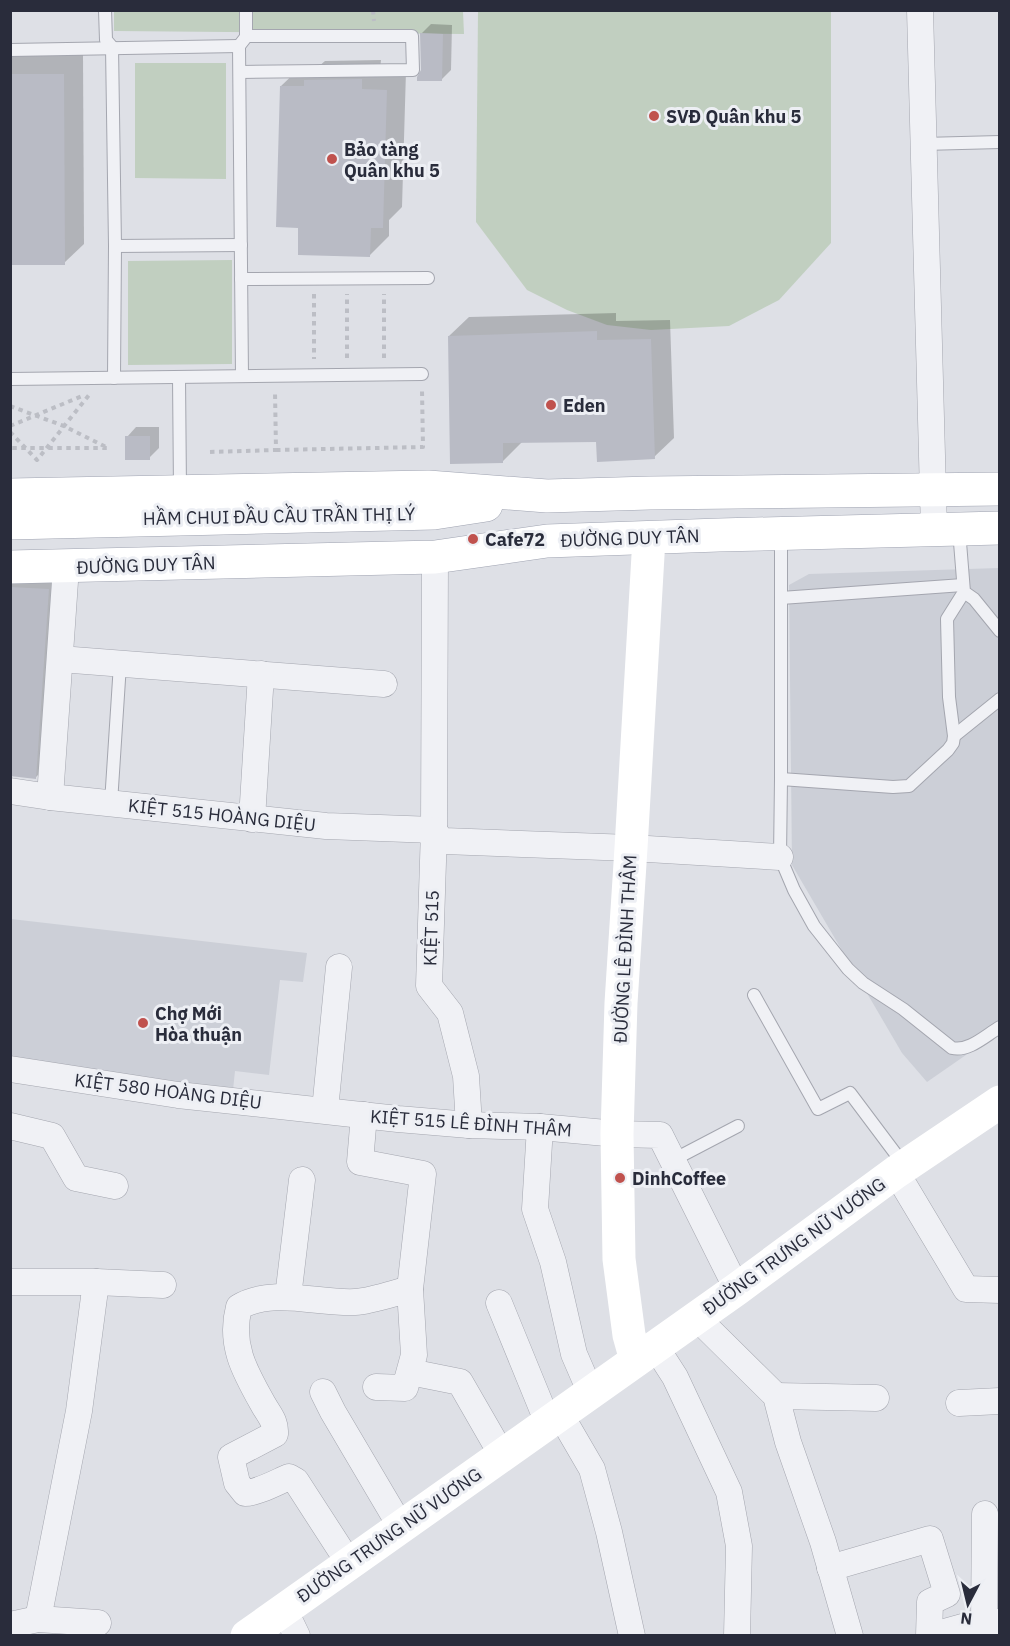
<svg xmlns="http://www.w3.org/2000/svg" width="1010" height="1646" viewBox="0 0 1010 1646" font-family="'IBM Plex Sans',sans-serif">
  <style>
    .built { fill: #cccfd7 }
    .green { fill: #c1cfc0 }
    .shadow { fill: #0003 }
    .building { fill: #b9bbc5 }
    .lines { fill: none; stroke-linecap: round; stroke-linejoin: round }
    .lane-casing { stroke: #a4a6af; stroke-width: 14 }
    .street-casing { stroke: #a4a6af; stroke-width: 27 }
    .primary-casing { stroke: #9fa3b1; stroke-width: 34 }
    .path { stroke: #bcbec5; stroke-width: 4; stroke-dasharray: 4.5 4.5; stroke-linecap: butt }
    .lane { stroke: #f0f1f5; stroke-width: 12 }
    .street { stroke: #f0f1f5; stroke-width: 26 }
    .secondary { stroke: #fff; stroke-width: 33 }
    .primary { stroke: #fff; stroke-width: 33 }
    .poi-dot { fill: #c0524e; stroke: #edeff4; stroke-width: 2 }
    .labels { text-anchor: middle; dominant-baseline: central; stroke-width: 6; stroke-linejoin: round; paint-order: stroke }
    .poi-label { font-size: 18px; font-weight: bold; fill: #292c3b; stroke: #edeff4; text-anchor: start }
    .street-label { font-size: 18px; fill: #292c3b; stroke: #edeff4 }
  </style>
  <rect width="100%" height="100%" fill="#dee0e6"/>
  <!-- built -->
  <g class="built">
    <path d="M999,568v464l-72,50 -25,-29 -110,-188 -3,-280 20,-11z"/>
    <path d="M11,919l296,34 -4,29 -23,-2 -11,95 -34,-4 -2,19 -222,-26z"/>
  </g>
  <!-- green -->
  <g class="green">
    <path d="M114,11h349l1,23 -350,-3z"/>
    <path d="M478,11h353v232l-52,57 -50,26 -78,4 -44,-5 -40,-15 -40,-20 -51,-68z"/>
    <path d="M135,63h91v116l-91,-1z"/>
    <path d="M232,260v104l-104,1v-104z"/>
  </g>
  <!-- shadow -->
  <g class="shadow">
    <path d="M431,24l21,1 -1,45 -10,10 -18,-10 -2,-36z"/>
    <path d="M10,55h73l1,189 -20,19h-54z"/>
    <path d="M381,60l-1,10 26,1 -4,136 -13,13v16l-20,20 -69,-29 -19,-141 20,-19h17l7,-6z"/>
    <path d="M616,313v8l54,-1 4,118 -20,19 -57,-17 -74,1 -20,20 -54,-125 20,-19z"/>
    <path d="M136,427h23v21l-10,10 -22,-21z"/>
    <path d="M10,570h58l-13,188 -19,19 -26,-2z"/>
  </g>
  <!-- building -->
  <g class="building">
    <path d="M420,33l23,1 -1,47h-25v-4l4,-7z"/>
    <path d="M10,74h54l1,191h-55z"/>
    <path d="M362,79v10l25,1 -4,138h-12l-1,29 -72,-2v-27l-22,-1 4,-141h24v-6z"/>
    <path d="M597,331v9l54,-1 4,120 -58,3 -1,-20 -93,1v20l-53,1 -2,-128z"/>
    <rect x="125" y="436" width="25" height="24"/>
    <path d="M10,587l39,2 -13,190 -26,-3z"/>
  </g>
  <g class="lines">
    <defs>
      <g id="lane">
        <path d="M105,10l1,30 6,7 3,199 -1,132"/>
        <path d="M10,50l229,-4"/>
        <path d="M240,72l173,-2 -1,-34h-166"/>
        <path d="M923,144l77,-2"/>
        <path d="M115,246l126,-1"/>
        <path d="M241,279l187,-1"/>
        <path d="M242,376l-3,-330 7,-9v-27"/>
        <path d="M179,377l1,113"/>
        <path d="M10,379l412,-5"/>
        <path d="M959,530l5,62 10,7 26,32"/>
        <path d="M781,534v245l-1,78 14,33 20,36 34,43 15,14 40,26 49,39c17,4 34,-13 48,-21"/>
        <path d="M781,598l182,-13"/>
        <path d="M954,736l46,-37"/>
        <path d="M781,779l112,8 16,-1 39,-36 5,-7 1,-7 -5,-39 -2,-78 17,-27"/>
        <path d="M111,803l9,-139"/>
        <path d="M754,995l64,114 32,-16 54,72"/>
        <path d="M673,1160l65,-34"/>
      </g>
      <g id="street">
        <path d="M920,10l14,520"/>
        <path d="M435,557l-1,273 -5,156 21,27 16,63 3,49"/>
        <path d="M60,659l324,25"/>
        <path d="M10,791l40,6 276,29 108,4"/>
        <path d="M50,797l16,-230"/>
        <path d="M252,819l9,-145"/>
        <path d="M434,830l5,8 5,3 187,7 149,9"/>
        <path d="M10,1069l168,26 220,24 71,6 71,2 77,7 43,1 77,154"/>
        <path d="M325,1110l14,-143"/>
        <path d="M364,1115l-4,47 63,12 -13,115 4,66 -9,33 -29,-1"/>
        <path d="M10,1126l42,10 24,42 39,8"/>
        <path d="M540,1127l-5,82 18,53 21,92 16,37"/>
        <path d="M896,1172l70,117 34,1"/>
        <path d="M10,1282h86l67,3"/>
        <path d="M288,1297l14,-117"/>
        <path d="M499,1303l49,120"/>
        <path d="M696,1317l80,79 12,46 35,100 27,94"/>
        <path d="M655,1346l20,31 54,115 10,54 -2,90"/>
        <path d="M410,1372l50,10 42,73"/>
        <path d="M323,1392l10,20 68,115"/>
        <path d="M776,1396l100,2"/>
        <path d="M959,1403l41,-2"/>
        <path d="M560,1414l32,55 17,63 23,104"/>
        <path d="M349,1563l-53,-82 -7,-4c-12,5 -32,16 -44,16l-8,-10 -6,-26 44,-23c1,-13 -6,-19 -12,-30 -18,-32 -34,-59 -24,-97 33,-20 80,-3 116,-5 16,-1 39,-9 55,-13"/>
        <path d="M830,1568l100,-29 17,55 -17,8 -1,34"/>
        <path d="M284,1609l13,27"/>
        <path d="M38,1619l41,-208 17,-129"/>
        <path d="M984,1621l1,-107"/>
        <path d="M10,1625l28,-6 60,4"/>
        <path d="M930,1636l54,-15 15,1"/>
      </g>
      <g id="primary">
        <path d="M10,495l418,-8 119,9 103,-3 350,-4"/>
        <path d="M10,523l424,-10 52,-8"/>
        <path d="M10,567l425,-10 112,-16 172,-6 281,-7"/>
      </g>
    </defs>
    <!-- lane casing -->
    <use href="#lane" class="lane-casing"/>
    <!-- street casing -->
    <use href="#street" class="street-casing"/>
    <!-- primary casing -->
    <use href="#primary" class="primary-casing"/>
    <!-- path -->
    <g class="path">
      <path d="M373,10l1,11"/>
      <path d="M314,294v65"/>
      <path d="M347,358v-64"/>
      <path d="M384,358v-64"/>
      <path d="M10,406l54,20 44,22h-98"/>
      <path d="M10,426l72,-30"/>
      <path d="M10,432l27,28 52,-65"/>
      <path d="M276,450l147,-3 -1,-57"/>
      <path d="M210,452l66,-2 -1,-58"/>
    </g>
    <!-- lane -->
    <use href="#lane" class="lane"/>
    <!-- street -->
    <use href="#street" class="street"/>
    <!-- secondary -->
    <g class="secondary">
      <path d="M636,1360l-7,-25 -10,-76 -2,-125 4,-131 10,-155 18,-310"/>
      <path d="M247,1636l490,-347 159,-117 104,-70"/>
    </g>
    <!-- primary -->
    <use href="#primary" class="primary"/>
  </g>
  <!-- markers -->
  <g class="poi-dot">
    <circle cx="654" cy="116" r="6"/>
    <circle cx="332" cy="159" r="6"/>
    <circle cx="551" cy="405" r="6"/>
    <circle cx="473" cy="539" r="6"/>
    <circle cx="143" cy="1023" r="6"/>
    <circle cx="620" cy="1178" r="6"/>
  </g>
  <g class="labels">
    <!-- poi labels -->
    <g class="poi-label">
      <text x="666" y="116">SVĐ Quân khu 5</text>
      <text x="344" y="149">Bảo tàng<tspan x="344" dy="21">Quân khu 5</tspan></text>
      <text x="563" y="405">Eden</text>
      <text x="485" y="539">Cafe72</text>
      <text x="155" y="1013">Chợ Mới<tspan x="155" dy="21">Hòa thuận</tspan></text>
      <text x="632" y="1178">DinhCoffee</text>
    </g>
    <!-- street labels -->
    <g class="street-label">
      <text transform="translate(279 516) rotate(-1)">HẦM CHUI ĐẦU CẦU TRẦN THỊ LÝ</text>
      <text transform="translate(630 538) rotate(-2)">ĐƯỜNG DUY TÂN</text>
      <text transform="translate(146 565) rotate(-2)">ĐƯỜNG DUY TÂN</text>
      <text transform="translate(222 815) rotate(6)">KIỆT 515 HOÀNG DIỆU</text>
      <text transform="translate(431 928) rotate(-88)">KIỆT 515</text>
      <text transform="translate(625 949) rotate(-87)">ĐƯỜNG LÊ ĐÌNH THÂM</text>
      <text transform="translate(168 1091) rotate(7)">KIỆT 580 HOÀNG DIỆU</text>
      <text transform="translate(471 1123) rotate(4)">KIỆT 515 LÊ ĐÌNH THÂM</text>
      <text transform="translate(794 1246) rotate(-36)">ĐƯỜNG TRƯNG NỮ VƯƠNG</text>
      <text transform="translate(389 1535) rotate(-35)">ĐƯỜNG TRƯNG NỮ VƯƠNG</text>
    </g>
  </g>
  <!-- border -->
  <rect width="1010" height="1646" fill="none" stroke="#292c3b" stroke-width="24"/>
  <!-- north arrow -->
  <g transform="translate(968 1604) rotate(187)" stroke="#edeff4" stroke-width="4.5" paint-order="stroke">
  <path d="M0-4.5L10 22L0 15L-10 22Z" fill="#292c3b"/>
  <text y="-9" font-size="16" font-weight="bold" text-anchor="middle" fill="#292c3b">N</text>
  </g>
</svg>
